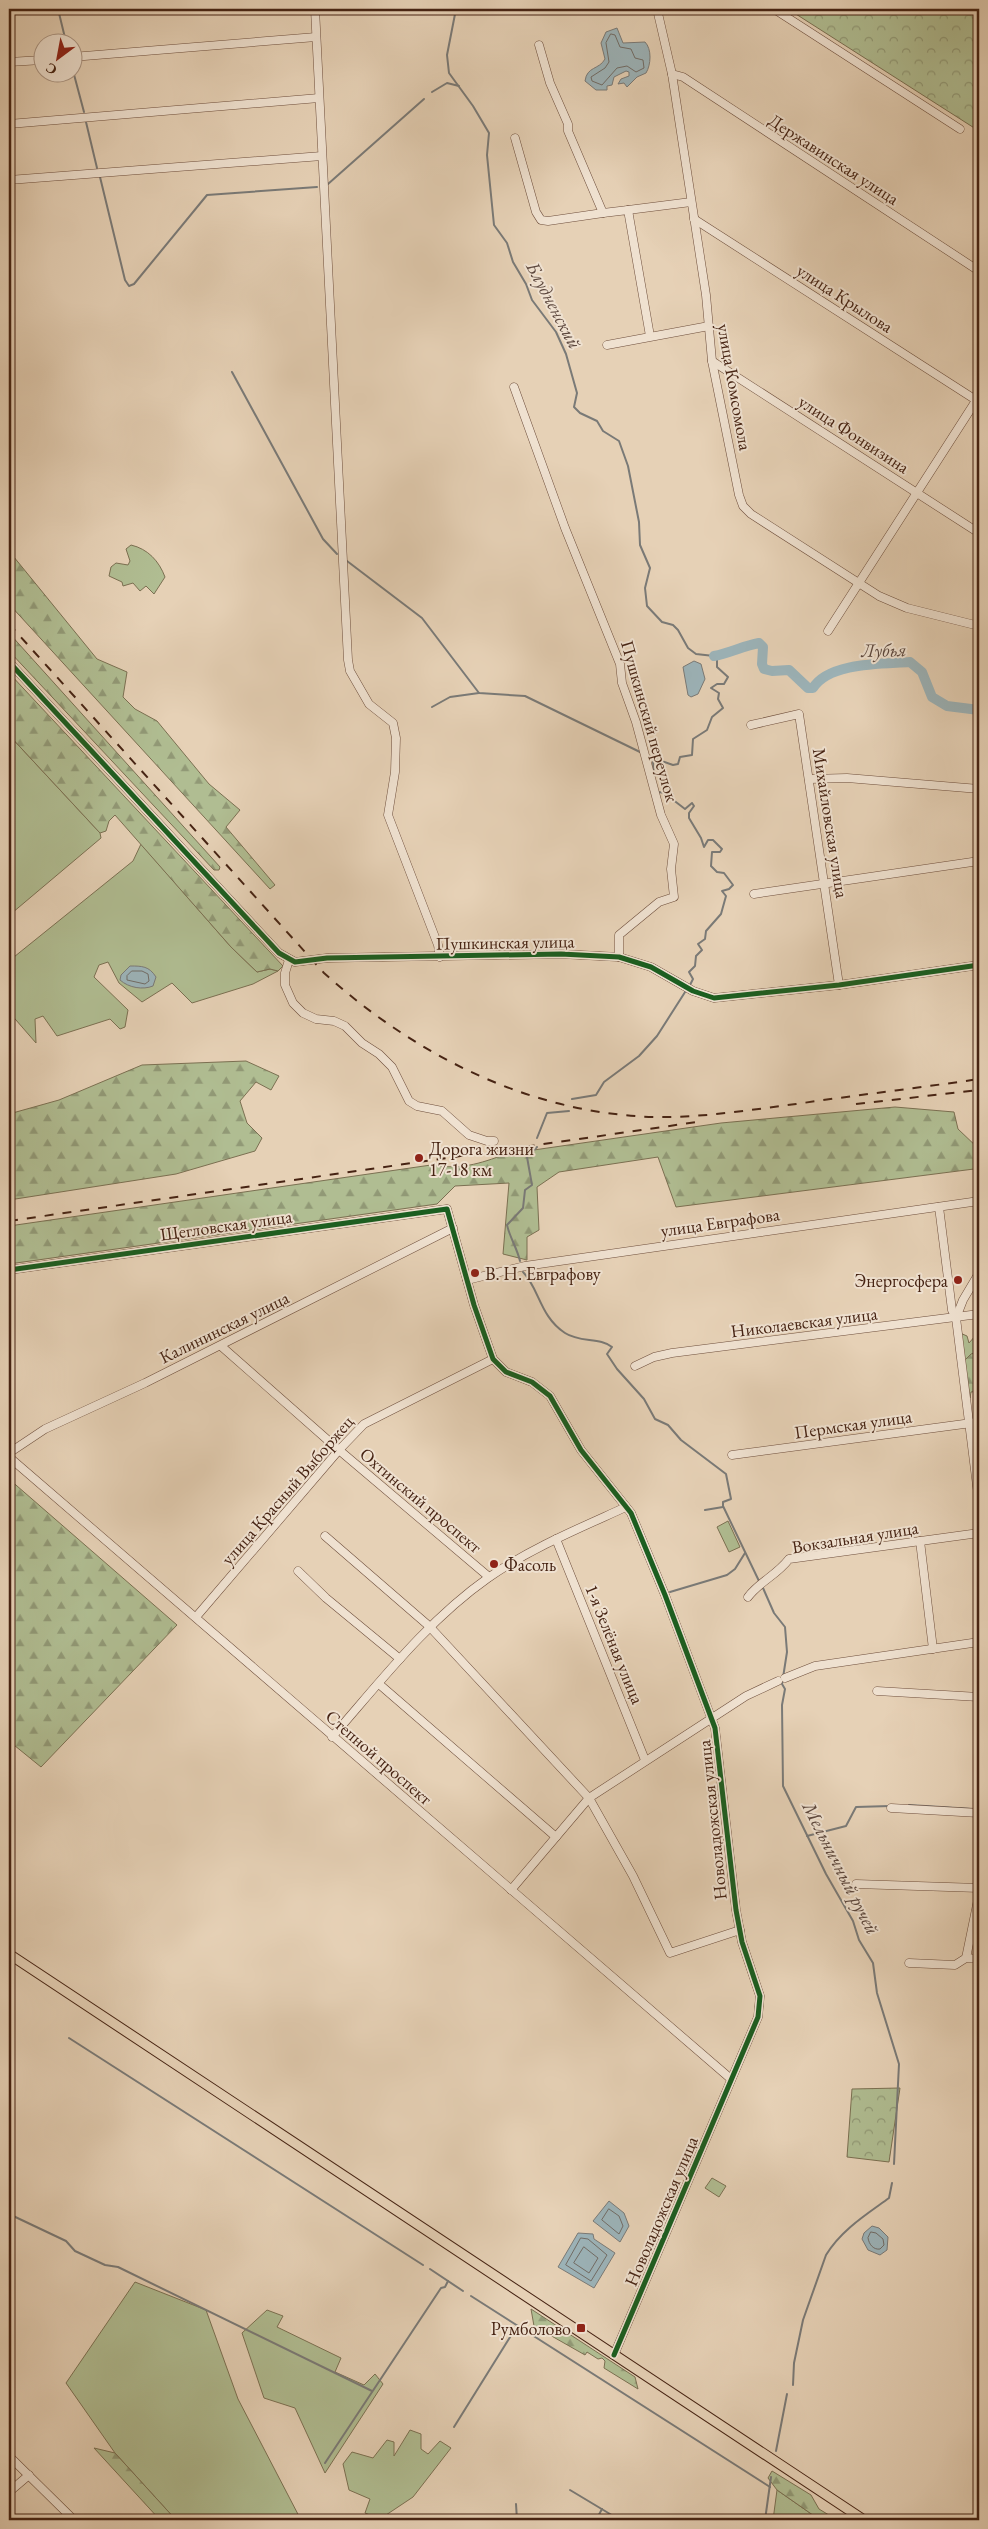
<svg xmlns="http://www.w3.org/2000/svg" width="988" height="2529" viewBox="0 0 988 2529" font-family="'EB Garamond',serif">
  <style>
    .grass { fill: #b0bd92; stroke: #7b7052 }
    .forest { fill: url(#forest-firs); stroke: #7b7052 }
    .park { fill: url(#park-crowns); stroke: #7b7052 }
    .water { fill: #9cb4ba; stroke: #7a7a77 }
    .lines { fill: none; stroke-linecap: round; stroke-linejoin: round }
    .shore { stroke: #716c66; stroke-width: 1 }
    .stream { stroke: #7a7a77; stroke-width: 2 }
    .river { stroke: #9cb4ba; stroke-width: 10 }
    .minor-casing { stroke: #6e4e3c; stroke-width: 9 }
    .major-casing { stroke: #462313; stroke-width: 11 }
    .minor { stroke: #efe1d0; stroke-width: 8 }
    .major { stroke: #e6d1b6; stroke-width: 9 }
    .rail { stroke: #462313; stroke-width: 2; stroke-dasharray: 9 9; stroke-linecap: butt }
    .cycleway-casing { stroke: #efe1d0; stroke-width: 8 }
    .cycleway { stroke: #1b5e20; stroke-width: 5 }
    .poi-dot { fill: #8f2418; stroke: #efe1d0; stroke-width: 2 }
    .labels { text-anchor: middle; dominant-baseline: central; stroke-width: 4; stroke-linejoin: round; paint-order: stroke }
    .street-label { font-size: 18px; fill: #462313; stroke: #efe1d0 }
    .poi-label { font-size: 18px; fill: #462313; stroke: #efe1d0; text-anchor: start }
    .water-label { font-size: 19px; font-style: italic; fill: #5c473d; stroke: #efe1d0 }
  </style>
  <defs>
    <pattern id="forest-firs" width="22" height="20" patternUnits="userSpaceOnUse" patternTransform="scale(1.25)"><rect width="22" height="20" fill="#b0bd92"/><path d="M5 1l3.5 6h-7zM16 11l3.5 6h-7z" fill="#919976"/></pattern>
    <pattern id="park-crowns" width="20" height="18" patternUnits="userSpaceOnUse" patternTransform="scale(1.25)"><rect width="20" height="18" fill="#b0bd92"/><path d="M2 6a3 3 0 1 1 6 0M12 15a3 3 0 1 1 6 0" fill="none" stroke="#919976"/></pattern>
  </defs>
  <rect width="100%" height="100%" fill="#e6d1b6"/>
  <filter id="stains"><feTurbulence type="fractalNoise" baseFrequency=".004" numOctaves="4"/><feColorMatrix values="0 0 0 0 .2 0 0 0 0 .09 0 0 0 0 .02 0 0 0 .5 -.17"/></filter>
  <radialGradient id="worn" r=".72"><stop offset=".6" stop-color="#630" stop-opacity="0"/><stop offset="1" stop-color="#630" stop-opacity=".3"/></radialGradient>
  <!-- grass -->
  <g class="grass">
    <path d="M131,545c17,4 28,16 34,32l-11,17 -8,-8 -6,5 -7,-8 -10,3 -1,-4 -13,-6 2,-9 5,-4 12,2 2,-4 -4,-12z"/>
    <path d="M9,735l91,98 1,5 -89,75 -3,-3z"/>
    <path d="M141,844l90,103 26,25 13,-3 8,2 -25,13 -61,19 -20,-20 -30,19 -23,-19 -11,-21 -9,3 -5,12 34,33 -3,17 -5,2 -10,-10 -53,17 -14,-20 -8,3 1,24 -27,-31v-51l124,-100z"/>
    <path d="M960,1333l7,3 2,7 7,-8 3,1v16l-6,1 -9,8z"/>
    <path d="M728,1521l12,26 -11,5 -12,-25z"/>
    <path d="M712,2178l14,8 -7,11 -14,-9z"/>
    <path d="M135,2282l71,28 32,89 63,121h-125l-61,-67 -49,-70z"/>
    <path d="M267,2310l16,6 -6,11 64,31 -6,14 29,13 11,-11 8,10 -58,89 -30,-65 -31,-10 -22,-65z"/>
    <path d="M410,2430l11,4v15l7,5 12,-13 11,7 -38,49 -33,22 -15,-6 5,-14 -21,-9 -6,-26 9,-12 21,6 14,-18 7,2v14z"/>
    <path d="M777,2490l43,30h-47z"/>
  </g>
  <!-- forest -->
  <g class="forest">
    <path d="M9,551l88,108 30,13 -4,25 12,12 22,12 52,63 31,26 -14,17 49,58 -5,4 -261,-285z"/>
    <path d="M9,633l211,234 -1,3h-5l-205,-219z"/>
    <path d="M9,673l274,293 -5,5 -8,-2 -13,3 -26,-25 -116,-132 -6,6 -3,10 -6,2 -91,-98z"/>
    <path d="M246,1061l33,15 -8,14 -15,-8 -16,19 7,22 15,15 -7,13 -79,23 -167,26v-86l50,-14 83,-35z"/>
    <path d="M895,1107l59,5 4,17 21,20v31l-5,-11 -298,38 -18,-50 -99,15 -22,15 2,43 -12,7v23l-24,-6 6,-71 -54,3 -18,18 -428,60v-38l422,-61c29,5 48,-1 75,-11l215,-31z"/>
    <path d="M979,1352v39l-8,1 -1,6 -6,-37 7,-7z"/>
    <path d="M9,1479l168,146 -136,142 -32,-26z"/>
    <path d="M531,2309l104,68 3,12 -34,-21 1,-7 -3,-3 -4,1 -11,-7 -2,3 -51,-29z"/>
    <path d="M94,2448l21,5 61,67h-16z"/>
    <path d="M772,2471l39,24 8,14 18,11h-17l-43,-30 -9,-12z"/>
  </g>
  <!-- park -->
  <g class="park">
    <path d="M788,9h191v122z"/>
    <path d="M900,2088l-11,74 -42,-5 5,-68z"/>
  </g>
  <!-- water -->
  <g class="water">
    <path d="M617,28l6,15 22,-1c7,7 6,23 1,31l-9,4 -10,10 -3,-4 -6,1 3,-5 8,-3v-4l-3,-1 -12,6 -2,8 -5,1v4h-11l-11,-9c2,-15 14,-11 20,-22l-4,-16 5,-11z"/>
    <path d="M694,661l7,3 4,15 -7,15 -7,3 -3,-2 -5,-28z"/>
    <path d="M130,966c12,0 19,0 26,11l-3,9c-10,4 -24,2 -33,-6l1,-5z"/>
    <path d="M609,2201l15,12 5,13 -9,16 -27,-21z"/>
    <path d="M872,2226l7,2 9,9 -1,13 -7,5 -12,-5 -6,-11 2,-6z"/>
    <path d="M578,2233l15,1 1,5 21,14 -21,35 -36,-21z"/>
  </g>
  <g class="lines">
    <!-- shore -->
    <g class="shore">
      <path d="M611,34l4,1 5,12 11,2 4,9 8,2 1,8 -8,4 -9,-6 -10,2 -15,17 -10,-4 -1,-4 14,-9 4,-6 -3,-19z"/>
      <path d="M132,971h10l6,3 1,7 -4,3 -18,-4v-4z"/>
      <path d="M609,2209l10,7 4,10 -4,8 -17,-14z"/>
      <path d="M871,2232l5,1 7,6 1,6 -4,4c-6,1 -11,-4 -12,-11z"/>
      <path d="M581,2238l7,1 19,16 -16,26 -25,-16z"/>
      <path d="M584,2247l14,11 -9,15 -15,-10z"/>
    </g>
    <!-- stream -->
    <g class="stream">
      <path d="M58,9l8,33"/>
      <path d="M456,9l-9,46 2,18 24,33 16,27 -2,22 7,70 13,18 6,19 13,22 6,16 24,32 10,22 11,39 -3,14 6,6 17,8 6,10 16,10 9,25 11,56 1,23 10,23 -5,20 2,18 15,16 11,3 5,5 10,18 8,6 18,2 3,3v8l11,10 -4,7h-7l-6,4 8,5 -1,6 5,9 -11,9 -5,13 -14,9 -1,16 -12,2 -2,7 -5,1 -17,-6 -3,3 1,14"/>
      <path d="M72,67l12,45"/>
      <path d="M432,92l15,-9 12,3"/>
      <path d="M86,122l11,46"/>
      <path d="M100,177l25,103 4,6 5,-2 73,-89 110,-8"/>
      <path d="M328,184l96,-85"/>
      <path d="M232,372l91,167 14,15"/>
      <path d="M347,561l75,57 57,75 46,3 115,56"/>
      <path d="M432,707l18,-10 29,-4"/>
      <path d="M647,755l9,4"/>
      <path d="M658,792l15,2 -1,5 13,10 7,-6 2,3 -5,7v5l12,20 3,9 4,-7h5l9,9 -2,3h-8l-1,14 6,6 7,1 9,12 -4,4 -7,2 4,5 -5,18 -15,17 -1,8 -7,5 4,6 -6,6 -1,10 -6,6 4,7 -3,6"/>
      <path d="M572,1099l24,-4 8,-13 35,-26 18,-20 30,-47"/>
      <path d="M537,1138l10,-25 22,-2"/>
      <path d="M520,1261c-3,-13 -10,-23 -13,-36l16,-17 2,-18 7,-5 -5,-28 10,-10"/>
      <path d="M523,1272c16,16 17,45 42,61 15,10 35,4 47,14l-5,7 10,15 27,30 11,20 13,6 13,15 45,34 5,25 -8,3v4l36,75"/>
      <path d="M705,1510l18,-3"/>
      <path d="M763,1588l11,25 11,14 2,25 -5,32 3,5 -3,16 1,81 43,88 27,47 6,19 14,23 4,30 22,71 -5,100"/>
      <path d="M670,1592l57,-17 8,-6 10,-16"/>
      <path d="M909,1805l65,4"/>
      <path d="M807,1836l39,-10 10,-19 34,-1"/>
      <path d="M69,2038l354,227"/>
      <path d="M9,2214l57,27 9,10 30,14 13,2 254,124"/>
      <path d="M430,2269l33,22"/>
      <path d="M471,2296l299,191"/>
      <path d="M793,2385l1,-22 9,-43 23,-65c15,-25 41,-41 63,-57l3,-15"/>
      <path d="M454,2427l58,-93 9,-5"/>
      <path d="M776,2451l11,-57"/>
      <path d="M325,2463l116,-175 4,-1 3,-6"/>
      <path d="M570,2490l50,30"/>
      <path d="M516,2504l1,16h3"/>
      <path d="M596,2520l6,-11"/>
      <path d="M765,2520l6,-43"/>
    </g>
    <!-- river -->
    <path class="river" d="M714,656c16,-3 29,-10 45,-13l4,4 -1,17 2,5 8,2 17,-1 19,18h5c16,-26 70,-24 97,-26l12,10 10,25 15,9 32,4"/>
    <defs>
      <g id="minor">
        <path d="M315,9l33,651 2,11 19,33 24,19 3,15 -1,34 -7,43 50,130 2,12"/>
        <path d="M657,9l15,65 34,221 6,66 27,134 4,11 8,8 128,82 28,12 72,18"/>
        <path d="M774,9l186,120"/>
        <path d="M539,45l11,38 18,41v7l35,82 25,-3 22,126"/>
        <path d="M72,57l244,-20"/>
        <path d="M9,62l33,-2"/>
        <path d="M672,74l11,3 296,194"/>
        <path d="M9,124l310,-26"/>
        <path d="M515,138l21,74 5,8 7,1 55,-8"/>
        <path d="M9,180l313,-24"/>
        <path d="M628,210l63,-8"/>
        <path d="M694,219l285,183"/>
        <path d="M607,345l102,-19"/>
        <path d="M712,361l267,172"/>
        <path d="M514,387l51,141 55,136 2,19 14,39 25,93 13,29 -3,25 3,28 -15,5 -40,33v22"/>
        <path d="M828,631l151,-235"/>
        <path d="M9,662l270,291 16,9 32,-4 234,-4 58,3 32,10 42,24 21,7 125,-13 140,-20"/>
        <path d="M751,725l48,-11 40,271"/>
        <path d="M809,779l38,-1 132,11"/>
        <path d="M754,894l225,-33"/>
        <path d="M289,960l-4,13v12l8,18 10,10 13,6 18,2 11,5 17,17 17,11 13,13 17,34 8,5 25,5 27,24 18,6h7"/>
        <path d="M939,1207l13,103 4,8 23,184"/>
        <path d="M9,1270l438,-61 27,96 19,54 13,13 26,10 18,14 31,54 50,63 34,82 50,133 21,182 6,32 18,54 -2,21 -144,338"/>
        <path d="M467,1280l58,-14 454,-65"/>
        <path d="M956,1318l7,-18 16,-27"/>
        <path d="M221,1346l118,104 150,127"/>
        <path d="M635,1366l19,-9 18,-4 307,-39"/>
        <path d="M9,1453l36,-24 100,-46 308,-155"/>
        <path d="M732,1455l247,-33"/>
        <path d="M9,1457l722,622"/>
        <path d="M325,1536l104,90 160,172 44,78 37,77 70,-23"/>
        <path d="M556,1539l89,221"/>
        <path d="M920,1541l13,108"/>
        <path d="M298,1571l28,27 74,61"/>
        <path d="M748,1597c11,-15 29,-22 41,-38l190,-26"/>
        <path d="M196,1617l143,-167 25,-26 129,-65"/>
        <path d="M785,1678l30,-12 164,-24"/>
        <path d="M379,1684l177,153"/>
        <path d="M877,1691l102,6"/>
        <path d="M332,1737c49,-56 95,-116 156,-159 43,-30 92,-50 138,-71"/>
        <path d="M891,1808l88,5"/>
        <path d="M856,1884l123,4"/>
        <path d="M511,1890l78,-92 157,-102 32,-15"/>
        <path d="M966,1958l13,-63"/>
        <path d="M909,1963l46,2 11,-7 13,1"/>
        <path d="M9,2456l65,64"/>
        <path d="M9,2492l20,-17"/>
      </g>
      <path id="major" d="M9,1954l855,566"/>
    </defs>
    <!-- minor casing -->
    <use href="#minor" class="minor-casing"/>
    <!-- major casing -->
    <use href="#major" class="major-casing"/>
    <!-- minor -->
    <use href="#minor" class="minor"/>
    <!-- major -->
    <use href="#major" class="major"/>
    <!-- rail -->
    <g class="rail">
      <path d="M9,624l315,349c91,82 205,140 329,144 48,1 96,-7 143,-13 61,-9 122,-16 183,-25"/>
      <path d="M856,1104l123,-14"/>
      <path d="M9,1221l688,-99"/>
    </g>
    <defs>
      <g id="cycleway">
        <path d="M9,662l270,291 16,9 32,-4 234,-4 58,3 32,10 42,24 21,7 125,-13 140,-20"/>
        <path d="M9,1270l438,-61 27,96 19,54 13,13 26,10 18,14 31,54 50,63 34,82 50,133 21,182 6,32 18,54 -2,21 -144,338"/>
      </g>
    </defs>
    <!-- cycleway casing -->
    <use href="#cycleway" class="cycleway-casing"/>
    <!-- cycleway -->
    <use href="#cycleway" class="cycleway"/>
  </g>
  <!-- markers -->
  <g class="poi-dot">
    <circle cx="419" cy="1158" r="5"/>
    <circle cx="475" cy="1273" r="5"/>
    <circle cx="958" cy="1280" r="5"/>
    <circle cx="494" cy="1564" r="5"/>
    <rect x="576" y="2323" width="10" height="10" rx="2.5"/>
  </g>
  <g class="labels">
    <!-- street labels -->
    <g class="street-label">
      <text transform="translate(834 159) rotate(33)">Державинская улица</text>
      <text transform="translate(845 298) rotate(33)">улица Крылова</text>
      <text transform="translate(735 387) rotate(80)">улица Комсомола</text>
      <text transform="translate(854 434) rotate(33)">улица Фонвизина</text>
      <text transform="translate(650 721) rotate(74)">Пушкинский переулок</text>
      <text transform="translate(831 823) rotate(81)">Михайловская улица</text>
      <text transform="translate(505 942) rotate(-1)">Пушкинская улица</text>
      <text transform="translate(720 1222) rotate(-8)">улица Евграфова</text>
      <text transform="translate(226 1225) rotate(-8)">Щегловская улица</text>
      <text transform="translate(804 1322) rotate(-7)">Николаевская улица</text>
      <text transform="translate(224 1327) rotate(-26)">Калининская улица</text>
      <text transform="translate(853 1424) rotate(-8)">Пермская улица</text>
      <text transform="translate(287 1490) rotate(-49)">улица Красный Выборжец</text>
      <text transform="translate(421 1500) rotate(40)">Охтинский проспект</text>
      <text transform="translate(855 1537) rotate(-9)">Вокзальная улица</text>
      <text transform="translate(615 1644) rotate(68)">1-я Зелёная улица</text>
      <text transform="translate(379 1757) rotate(41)">Степной проспект</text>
      <text transform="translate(712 1820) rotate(-96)">Новоладожская улица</text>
      <text transform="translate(661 2211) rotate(-67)">Новоладожская улица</text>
    </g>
    <!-- poi labels -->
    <g class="poi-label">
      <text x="429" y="1148">Дорога жизни<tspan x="429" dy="21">17-18 км</tspan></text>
      <text x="485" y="1273">В. Н. Евграфову</text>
      <text x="948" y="1280" text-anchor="end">Энергосфера</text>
      <text x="504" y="1564">Фасоль</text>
      <text x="571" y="2328" text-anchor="end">Румболово</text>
    </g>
    <!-- water labels -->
    <g class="water-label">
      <text transform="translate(554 305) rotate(62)">Блудненский</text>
      <text transform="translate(884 650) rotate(-1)">Лубья</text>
      <text transform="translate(841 1868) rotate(63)">Мельничный ручей</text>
    </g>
  </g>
  <!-- margin -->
  <rect width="988" height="2529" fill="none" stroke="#e6d1b6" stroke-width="30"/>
  <rect x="10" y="10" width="968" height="2509" fill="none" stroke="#462313" stroke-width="2.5"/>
  <rect x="15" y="15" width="958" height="2499" fill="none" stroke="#462313"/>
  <!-- north arrow -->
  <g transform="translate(58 58) rotate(212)"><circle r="24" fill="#efe1d0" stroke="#ab9584"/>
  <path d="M0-4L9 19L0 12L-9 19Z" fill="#8f2418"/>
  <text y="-8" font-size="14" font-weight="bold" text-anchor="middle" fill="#462313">С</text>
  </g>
  <rect width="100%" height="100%" filter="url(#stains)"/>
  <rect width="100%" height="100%" fill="url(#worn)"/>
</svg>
